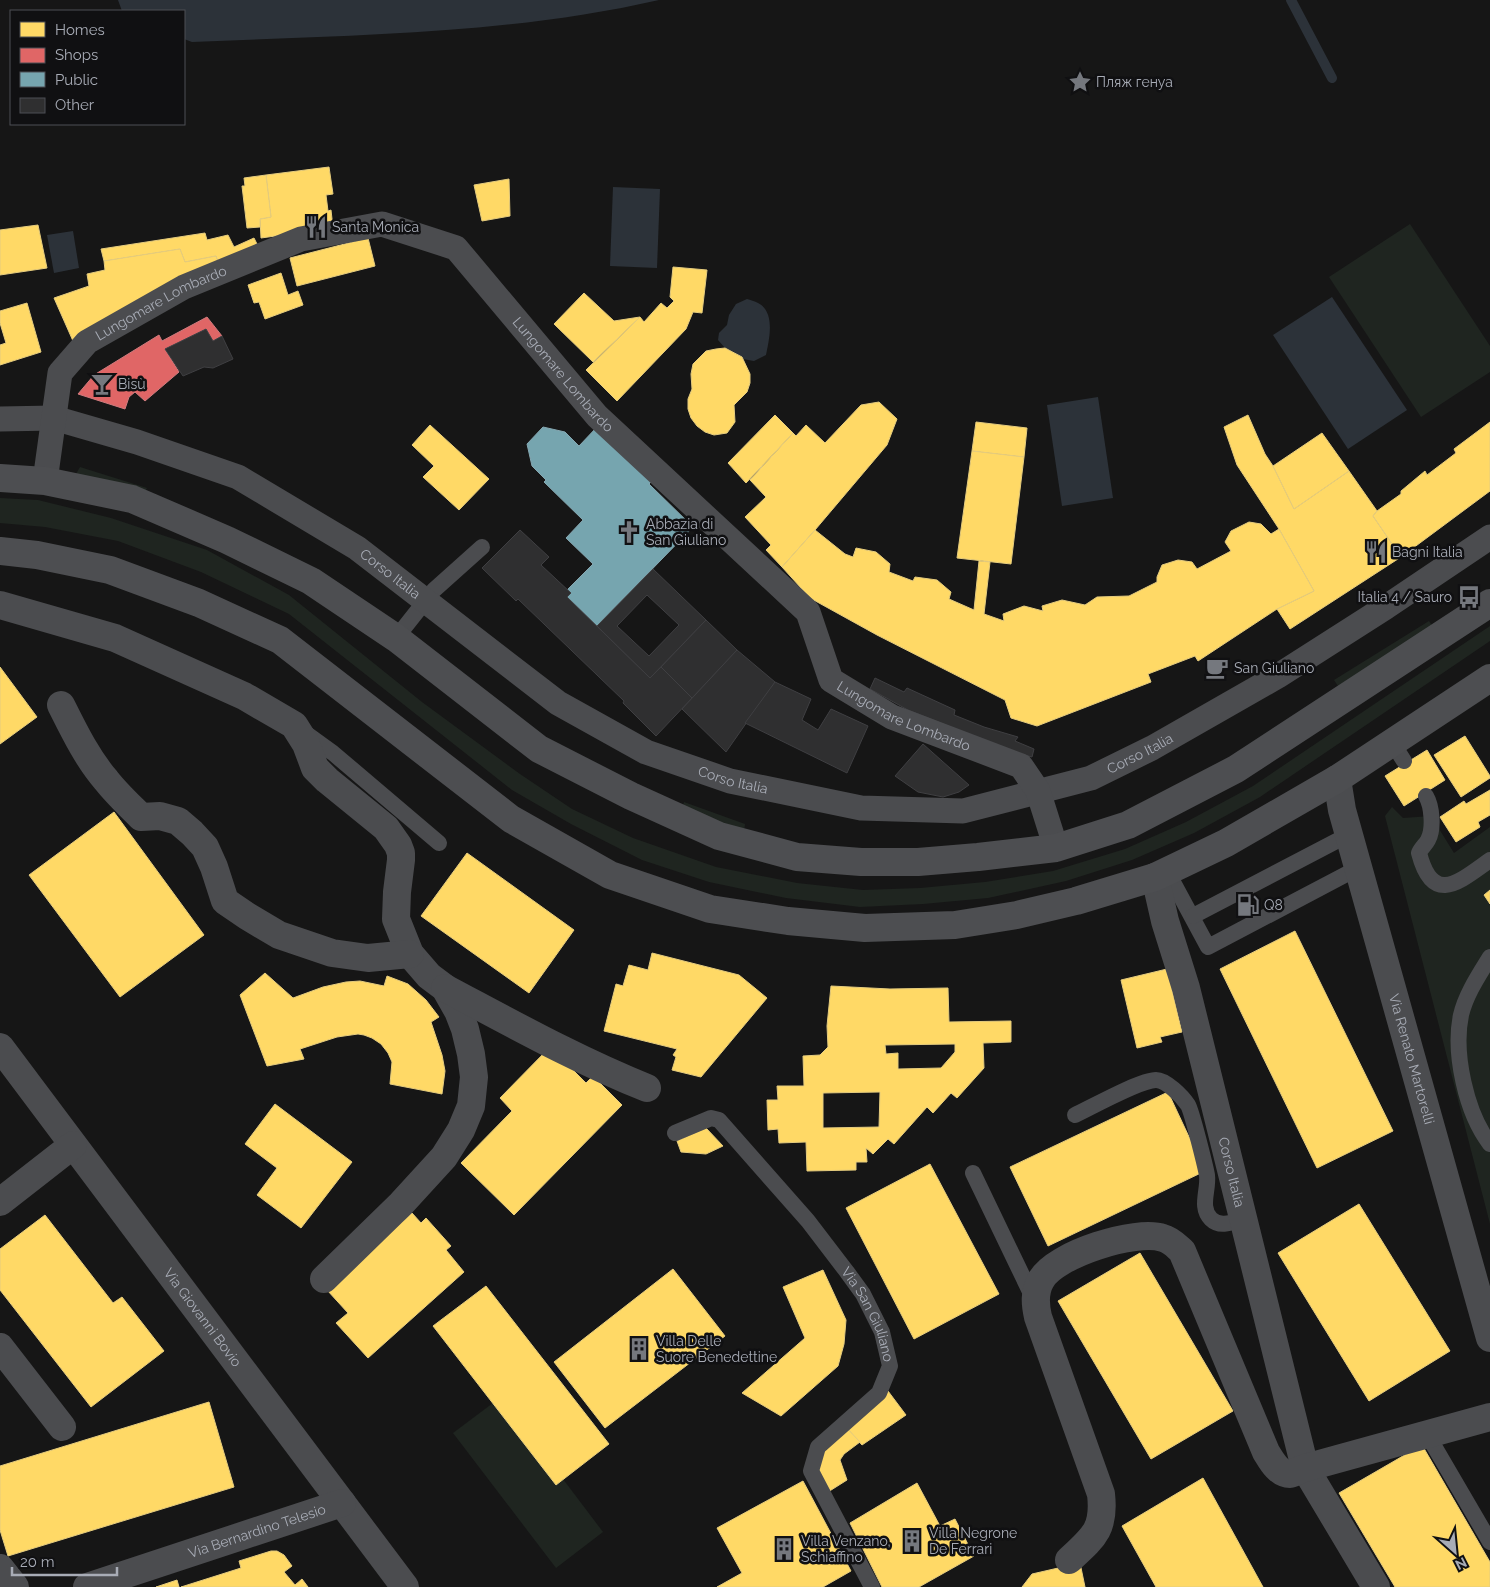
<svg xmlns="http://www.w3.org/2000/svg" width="1490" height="1587" viewBox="0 0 1490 1587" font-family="Raleway,sans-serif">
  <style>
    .green { fill: #1f2520 }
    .water { fill: #2c3239 }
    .homes { fill: #ffd966; stroke: #e5cc7e; fill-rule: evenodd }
    .shops { fill: #e06666; stroke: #cf7b7e }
    .public { fill: #76a5af; stroke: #85a7b1 }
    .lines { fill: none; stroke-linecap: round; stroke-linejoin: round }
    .stream { stroke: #2c3239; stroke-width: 10 }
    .building { fill: #2f2f30; stroke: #3f3f42; fill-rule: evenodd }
    .service { stroke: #4b4c4f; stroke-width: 16 }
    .pedestrian { stroke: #4b4c4f; stroke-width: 25 }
    .minor { stroke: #4b4c4f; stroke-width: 28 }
    .primary { stroke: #4d4e51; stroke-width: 28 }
    .labels { text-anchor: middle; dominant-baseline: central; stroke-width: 5; stroke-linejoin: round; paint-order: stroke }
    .poi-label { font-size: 14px; fill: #a8acb6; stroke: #101012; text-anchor: start }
    .street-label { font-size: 14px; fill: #a8acb6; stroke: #101012 }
  </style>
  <rect width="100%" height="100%" fill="#161616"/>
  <!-- green -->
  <g class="green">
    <path d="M1410,224l80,122v26l-69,45 -92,-140z"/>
    <path d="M80,467l67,21 -3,6 -68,-20z"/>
    <path d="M0,498l38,2 73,18 96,32 82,45 133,107 98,72 52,35 61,29 83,29 81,16 66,7 57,-2 65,-6 68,-11 72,-22 61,-27 67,-36 237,-160v15l-230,156 -66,36 -62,27 -66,21 -78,17 -65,6 -63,3 -74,-9 -77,-16 -67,-22 -71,-36 -59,-34 -223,-176 -88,-42 -83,-31 -73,-14 -45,-4z"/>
    <path d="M1429,621l4,6 -95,59 -4,-6z"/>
    <path d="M684,802l61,22 -1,8 -62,-22z"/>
    <path d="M1392,807l11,11 28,-2 23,37 36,-26v397l-105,-408z"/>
    <path d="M501,1397l102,135 -47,36 -103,-135z"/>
  </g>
  <!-- water -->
  <g class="water">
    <path d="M118,0h541c-153,35 -311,35 -467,42l-8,-3v-28h-62z"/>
    <path d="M613,187l47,2 -3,79 -47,-2z"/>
    <path d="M73,231l6,37 -25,5 -7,-38z"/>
    <path d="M1332,297l75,113 -59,39 -75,-114z"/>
    <path d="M747,299c3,1 8,2 11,4 18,9 11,37 8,52l-12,6 -11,-2 -9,-7 -9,-4 -7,-8 1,-7 8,-8 2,-10 7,-11z"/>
    <path d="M1098,397l15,101 -51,8 -15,-101z"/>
  </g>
  <!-- homes -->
  <g class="homes">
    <path d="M329,167l4,27 -7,1 2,16 3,-1 2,18 -72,10 -1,-19 11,-2 -5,-42z"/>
    <path d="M266,175l5,42 -11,2v8l-13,1 -5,-42h3l-1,-8z"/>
    <path d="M509,179l1,37 -28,5 -8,-36z"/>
    <path d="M38,225l9,43 -47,7v-45z"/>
    <path d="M205,233l2,7 21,-5 6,12 20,-9 6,12 -40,18 -4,-12 -31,6 -5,-13 -76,12 -3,-12z"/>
    <path d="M368,238l7,28 -78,20 -7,-28z"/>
    <path d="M180,249l5,13 31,-6 4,12 -147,73 -19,-43 35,-12 -2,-12 18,-4 -1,-9z"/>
    <path d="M673,267l34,3 -5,43 -9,-1 -7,17 -69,72 -31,-31 54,-53 4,5 17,-19 6,5 7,-7 -4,-4z"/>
    <path d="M281,273l7,22 10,-4 5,14 -38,14 -6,-17 -5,1 -6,-18z"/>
    <path d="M584,293l30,28 26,-4 -47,45 -39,-38z"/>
    <path d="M27,303l14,49 -41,13v-20l6,-2 -6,-20v-12z"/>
    <path d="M725,348l17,9 8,17v9l-3,9 -13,13 1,17 -8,11 -13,2 -9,-3 -8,-6 -6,-8 -3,-9v-10l4,-10 -1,-15 2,-10 13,-13 10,-2z"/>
    <path d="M879,402l18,17 -10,26 -72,85 -33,37 -16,-17 5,-5 -26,-28 21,-20 -16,-17 43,-47 3,3 10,-11 19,18 36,-38z"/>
    <path d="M775,415l18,18 -47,50 -18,-20z"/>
    <path d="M1248,415l17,39 8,12 21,43 55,-38 28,40 -4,5 28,41 -111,72 -13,-20 37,-18 -35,-62 -42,-64 -13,-38z"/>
    <path d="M976,422l51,6 -3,29 -52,-6z"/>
    <path d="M1490,422v69l-89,66 -28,-41 4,-5 24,-17v-3l24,-20 2,4 29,-22 -2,-4z"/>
    <path d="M430,425l59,54 -30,31 -36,-33 11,-11 -22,-21z"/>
    <path d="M1322,433l27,38 -55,38 -21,-43z"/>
    <path d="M972,451l52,6 -13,107 -54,-6z"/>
    <path d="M1249,522l12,2 10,10 8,-5 35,62 -37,18 -79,52 -3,-5 -47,18 3,8 -114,44 -26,-8 -6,-18 -128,-65 -67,-37 -28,-31 33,-37 30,24 8,3 3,-9 20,4 14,12 -1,8 24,9 2,-4 22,3 14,12 -2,7 25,11 5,-49 11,1 -6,52 20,7 -1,-7 21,-8 19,5 -1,-5 20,-6 23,5 12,-8 32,-1 28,-14v-5l5,-12 16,-5 14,2 5,7 34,-18 -6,-9 6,-11z"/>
    <path d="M0,667l37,50 -37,27z"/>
    <path d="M1465,736l25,40v2l-29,19 -27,-42z"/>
    <path d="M1427,750l18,30 -41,26 -19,-30z"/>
    <path d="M1490,790v25l-12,7 2,5 -24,15 -16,-25 24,-16 2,3z"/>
    <path d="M114,812l90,123 -84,62 -91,-122z"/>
    <path d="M467,853l107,77 -45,63 -108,-77z"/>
    <path d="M1490,890v14l-6,-9z"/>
    <path d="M1295,931l98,200 -76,37 -97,-199z"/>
    <path d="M652,953l87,22 28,23 -66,79 -29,-7 4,-13 -3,-2 4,-6 -73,-18 12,-47 7,2 6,-21 19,5z"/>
    <path d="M1167,969l15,63 -22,5 2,5 -25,6 -16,-68z"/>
    <path d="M265,973l28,25 30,-11 23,-5 14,-1 24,5 3,-10 21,8 18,16 13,17 -8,5 11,33 3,16 -3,23 -52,-10 2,-22 -4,-9 -7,-9 -9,-6 -8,-3 -6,-1 -21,3 -37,12 4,10 -37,7 -27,-71z"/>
    <path d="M831,986l59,3 58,-1 1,34 62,-1v21l-28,1 1,25 -27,30 -6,-5 -18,20 -6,-6 -33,37 -6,-5 -15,15 -7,-6 1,14h-11v8l-49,1 -1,-29 -27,1 -1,-14 -10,1 -1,-30h11l-1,-14h27l-1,-30 17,-1 8,-8 -1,-21zM955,1044v8l-14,16 -43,1v-16l-12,1 -1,-9zM880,1092l-1,35 -56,1v-35z"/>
    <path d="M550,1047l36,36 7,-7 29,29 -108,110 -53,-52 51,-52 -12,-13z"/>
    <path d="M1168,1092l37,79 -157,75 -38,-79z"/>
    <path d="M275,1104l77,58 -51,66 -44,-33 20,-27 -32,-24z"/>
    <path d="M706,1128l17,18 -17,8 -25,-2 -4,-11z"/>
    <path d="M930,1164l69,130 -85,45 -68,-131z"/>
    <path d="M1359,1204l91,147 -81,50 -91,-148z"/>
    <path d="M412,1213l9,10 5,-5 25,28 -5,4 18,22 -96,86 -32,-35 12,-10 -21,-23z"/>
    <path d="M45,1215l68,88 9,-6 42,54 -73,56 -91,-117v-41z"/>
    <path d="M1140,1253l93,158 -82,48 -93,-158z"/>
    <path d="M673,1269l52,67 -120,92 -51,-66z"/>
    <path d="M823,1270l23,50 -2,24 -6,22 -57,50 -39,-23 63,-55 -22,-51z"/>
    <path d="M486,1286l123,158 -53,41 -123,-159z"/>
    <path d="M888,1391l18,24 -44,30 -18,-20z"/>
    <path d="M209,1402l25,85 -226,69 -8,-26v-64z"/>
    <path d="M844,1425l16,17 -16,12 -4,6 7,20 -19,12 -13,-32z"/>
    <path d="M1422,1445l68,117v25h-95l-56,-94z"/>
    <path d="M1203,1478l60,109h-107l-34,-61z"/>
    <path d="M803,1481l48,90 -28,16h-106l25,-14 -25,-45z"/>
    <path d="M917,1483l23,43 15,-7 19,37 -55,31h-37l-32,-64z"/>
    <path d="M271,1551h6l7,4 8,11 -8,6 11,13 7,-6 6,8h-127l60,-19 -2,-7z"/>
    <path d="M1080,1563l5,24h-63l10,-13z"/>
    <path d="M177,1580l2,7h-23z"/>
  </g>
  <!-- shops -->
  <path class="shops" d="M207,317l15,19 -9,5 -7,-12 -41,20 14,23 -34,29 -10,-9 -6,5 -4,12 -47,-15 16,-19 65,-40 3,6z"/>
  <!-- public -->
  <path class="public" d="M543,427l22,5 14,14 18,-19 55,54 -3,3 44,43 -96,99 -30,-29 4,-4 -4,-3 26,-26 -27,-26 17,-18 -39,-38 2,-2 -14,-14 -5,-22z"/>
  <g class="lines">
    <!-- stream -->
    <path class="stream" d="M1291,0l41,78"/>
  </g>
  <!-- building -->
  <g class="building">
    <path d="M206,329l7,12 9,-5 11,23 -20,9 -9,-1 -21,9 -18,-27z"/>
    <path d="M520,530l29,27 -8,8 30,28 -4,4 83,81 11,-11 31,31 -36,38 -33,-33 1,-2 -106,-102 -2,2 -34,-33z"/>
    <path d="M653,569l53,51 -56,58 -53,-52zM647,595l32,30 -30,31 -32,-30z"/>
    <path d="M706,620l31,30 -45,48 -31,-31z"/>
    <path d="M737,650l38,32 -49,70 -44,-43z"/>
    <path d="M875,678l29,14 3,-4 48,22 -1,5 30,12 34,10 -3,4 19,8 -2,8 -16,-4 -108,-43 -38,-21z"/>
    <path d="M775,682l36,17 -9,21 16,10 13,-21 37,17 -21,47 -102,-50z"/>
    <path d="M923,744l46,41 -10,7 -16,5 -25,-5 -23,-16z"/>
  </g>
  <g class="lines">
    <!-- service -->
    <g class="service">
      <path d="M396,638l38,-48 48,-43"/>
      <path d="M304,732l29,21 106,90"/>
      <path d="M1392,742l12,19"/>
      <path d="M1426,796c6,10 8,33 2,44 -2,4 -7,8 -9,13 14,54 41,28 71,7"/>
      <path d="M1167,871l41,76 150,-79"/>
      <path d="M1193,916l155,-81"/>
      <path d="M1490,957c-11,18 -24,37 -29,58 -8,38 5,98 29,129"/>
      <path d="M1075,1115c17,-8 65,-35 81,-35 10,0 26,16 32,25 4,7 17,60 19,70 2,15 -8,32 4,44 9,9 22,3 32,0"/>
      <path id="s1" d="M675,1133l36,-15 8,2 89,101 39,51 16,22 19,38 8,34 -11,27 -61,54 -7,24 61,116"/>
      <path d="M973,1173l62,129"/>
      <path d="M1427,1434l63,108"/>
    </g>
    <!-- pedestrian -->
    <g class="pedestrian">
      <path id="s2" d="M0,419l54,-1 83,24 101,35 119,71 201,155 88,49 84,29 131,27 102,3 128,-33 61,-30 126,-72 108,-69 104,-70"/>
      <path id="s3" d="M45,481l15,-108 27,-31 97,-55 117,-48 81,-15 74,24 141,168 211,196 23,68 61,37 129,49 17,25 18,57"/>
    </g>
    <!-- minor -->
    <g class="minor">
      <path d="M0,605l115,33 129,58 50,29 12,19 9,24 12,12 59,48 12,17 3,8v7l-4,32 -1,27 14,35 19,22 16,12 13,23 7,18 6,25 3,23 -3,29 -10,24 -17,27 -43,47 -77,75"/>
      <path d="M61,705c13,26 26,53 45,75 10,13 23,25 35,37l19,-1 18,5 14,12 13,14 9,20 11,34 22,15 32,19 53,18 36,5 42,-4"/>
      <path id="s4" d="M1337,779l5,31 148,528"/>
      <path id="s5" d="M1155,877l10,44 21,67 119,480 71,119"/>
      <path d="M445,988c66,35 132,72 202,100"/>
      <path id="s6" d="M0,1047l405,540"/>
      <path d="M0,1202l73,-57"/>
      <path d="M0,1347l62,80"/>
      <path d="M1069,1560c25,-23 36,-31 32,-66l-63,-177c-3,-13 -4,-25 3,-37 14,-26 95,-51 122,-42 8,2 13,8 19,13l84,201c5,8 12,22 24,22 4,-1 11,-5 15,-6l185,-51"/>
      <path d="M0,1568l15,19"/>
      <path id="s7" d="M87,1587l255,-84"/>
    </g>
    <!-- primary -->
    <g class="primary">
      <path d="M0,478l45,3 87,18 95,41 84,41 85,57 143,111 92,47 88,40 78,21 64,5h57l60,-5 78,-9 72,-23 108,-56 254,-166"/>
      <path d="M0,551l37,4 73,15 89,33 81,37 231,179 99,56 100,34 78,12 77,7 90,-3 62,-10 59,-14 79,-24 71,-34 111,-64 153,-101"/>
    </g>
  </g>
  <!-- icons -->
  <defs>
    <symbol id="sight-bare" viewBox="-9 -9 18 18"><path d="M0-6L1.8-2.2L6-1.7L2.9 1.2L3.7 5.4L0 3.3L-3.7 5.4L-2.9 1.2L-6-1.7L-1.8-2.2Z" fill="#75787e" stroke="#101012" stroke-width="2.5" paint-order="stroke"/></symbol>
    <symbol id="restaurant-bare" viewBox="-9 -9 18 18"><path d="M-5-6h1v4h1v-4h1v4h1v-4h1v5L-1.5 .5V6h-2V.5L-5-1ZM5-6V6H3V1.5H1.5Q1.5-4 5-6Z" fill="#75787e" stroke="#101012" stroke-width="2.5" paint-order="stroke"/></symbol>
    <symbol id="bar-bare" viewBox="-9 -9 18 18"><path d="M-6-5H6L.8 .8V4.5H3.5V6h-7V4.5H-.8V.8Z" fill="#75787e" stroke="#101012" stroke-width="2.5" paint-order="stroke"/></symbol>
    <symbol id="church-bare" viewBox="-9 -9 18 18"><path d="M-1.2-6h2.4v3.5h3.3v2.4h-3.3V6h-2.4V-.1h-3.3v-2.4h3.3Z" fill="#75787e" stroke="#101012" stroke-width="2.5" paint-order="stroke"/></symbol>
    <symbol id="bus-bare" viewBox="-9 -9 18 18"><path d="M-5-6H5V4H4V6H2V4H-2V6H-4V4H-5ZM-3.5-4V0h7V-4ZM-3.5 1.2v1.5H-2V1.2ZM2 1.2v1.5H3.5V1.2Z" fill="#75787e" stroke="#101012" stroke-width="2.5" paint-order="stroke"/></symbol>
    <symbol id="cafe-bare" viewBox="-9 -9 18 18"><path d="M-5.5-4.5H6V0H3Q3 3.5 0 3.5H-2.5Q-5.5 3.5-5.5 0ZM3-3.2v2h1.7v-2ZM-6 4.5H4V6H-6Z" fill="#75787e" stroke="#101012" stroke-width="2.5" paint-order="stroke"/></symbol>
    <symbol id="fuel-bare" viewBox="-9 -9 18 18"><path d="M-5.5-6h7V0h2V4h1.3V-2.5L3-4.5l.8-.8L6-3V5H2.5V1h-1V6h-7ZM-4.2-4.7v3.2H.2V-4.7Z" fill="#75787e" stroke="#101012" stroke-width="2.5" paint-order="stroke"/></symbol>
    <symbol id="building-bare" viewBox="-9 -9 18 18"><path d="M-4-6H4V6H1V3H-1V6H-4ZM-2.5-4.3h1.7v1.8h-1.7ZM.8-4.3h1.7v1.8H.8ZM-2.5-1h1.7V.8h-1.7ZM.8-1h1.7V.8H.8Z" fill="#75787e" stroke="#101012" stroke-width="2.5" paint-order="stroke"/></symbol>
  </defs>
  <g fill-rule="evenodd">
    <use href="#sight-bare" x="1064" y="66" width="32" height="32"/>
    <use href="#restaurant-bare" x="300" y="211" width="32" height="32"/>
    <use href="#bar-bare" x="86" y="368" width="32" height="32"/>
    <use href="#church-bare" x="613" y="516" width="32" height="32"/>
    <use href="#restaurant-bare" x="1360" y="536" width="32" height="32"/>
    <use href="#bus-bare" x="1453" y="581" width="32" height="32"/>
    <use href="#cafe-bare" x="1201" y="652" width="32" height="32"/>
    <use href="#fuel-bare" x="1232" y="889" width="32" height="32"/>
    <use href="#building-bare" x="623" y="1333" width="32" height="32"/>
    <use href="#building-bare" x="896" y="1525" width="32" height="32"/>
    <use href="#building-bare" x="768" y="1533" width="32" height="32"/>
  </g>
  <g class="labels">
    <!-- poi labels -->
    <g class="poi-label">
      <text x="1096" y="82">Пляж генуа</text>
      <text x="332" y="227">Santa Monica</text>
      <text x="118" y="384">Bisù</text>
      <text x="646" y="524">Abbazia di<tspan x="646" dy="16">San Giuliano</tspan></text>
      <text x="1392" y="552">Bagni Italia</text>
      <text x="1452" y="597" text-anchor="end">Italia 4 / Sauro</text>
      <text x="1234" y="668">San Giuliano</text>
      <text x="1264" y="905">Q8</text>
      <text x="656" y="1341">Villa Delle<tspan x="656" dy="16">Suore Benedettine</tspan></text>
      <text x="929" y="1533">Villa Negrone<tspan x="929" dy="16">De Ferrari</tspan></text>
      <text x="801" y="1541">Villa Venzano,<tspan x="801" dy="16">Schiaffino</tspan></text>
    </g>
    <!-- street labels -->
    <g class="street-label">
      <text stroke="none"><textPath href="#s3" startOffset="234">Lungomare Lombardo</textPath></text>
      <text stroke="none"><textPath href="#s3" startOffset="714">Lungomare Lombardo</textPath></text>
      <text stroke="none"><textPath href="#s2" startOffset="428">Corso Italia</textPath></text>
      <text stroke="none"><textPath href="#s3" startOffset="1209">Lungomare Lombardo</textPath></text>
      <text stroke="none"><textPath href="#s2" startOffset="1252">Corso Italia</textPath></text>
      <text stroke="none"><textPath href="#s2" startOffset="832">Corso Italia</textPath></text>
      <text stroke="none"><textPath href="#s4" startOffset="290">Via Renato Martorelli</textPath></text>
      <text stroke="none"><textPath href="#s5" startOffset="305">Corso Italia</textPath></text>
      <text stroke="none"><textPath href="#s1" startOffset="294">Via San Giuliano</textPath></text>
      <text stroke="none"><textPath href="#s6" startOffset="338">Via Giovanni Bovio</textPath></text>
      <text stroke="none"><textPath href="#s7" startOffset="179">Via Bernardino Telesio</textPath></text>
    </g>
  </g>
  <!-- legend -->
  <rect x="10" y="10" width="175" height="115" fill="#101012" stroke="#4d4e54"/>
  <rect x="20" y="22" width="25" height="15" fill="#ffd966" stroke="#4d4e54"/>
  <text x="55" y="35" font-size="15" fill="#a8acb6">Homes</text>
  <rect x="20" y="48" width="25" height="15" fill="#e06666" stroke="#4d4e54"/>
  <text x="55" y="60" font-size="15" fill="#a8acb6">Shops</text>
  <rect x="20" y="72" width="25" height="15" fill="#76a5af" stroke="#4d4e54"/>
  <text x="55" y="85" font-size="15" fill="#a8acb6">Public</text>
  <rect x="20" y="98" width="25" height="15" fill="#2f2f30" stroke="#4d4e54"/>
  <text x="55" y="110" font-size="15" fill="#a8acb6">Other</text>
  <!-- north arrow -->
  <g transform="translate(1455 1552) rotate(153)" stroke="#101012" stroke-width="4" paint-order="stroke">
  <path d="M0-4L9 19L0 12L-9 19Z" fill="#a8acb6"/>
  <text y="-8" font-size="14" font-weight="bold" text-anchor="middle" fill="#a8acb6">N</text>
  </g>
  <!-- scale -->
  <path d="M12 1567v8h105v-8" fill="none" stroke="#a8acb6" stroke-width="2.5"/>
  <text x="20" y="1567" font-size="15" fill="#a8acb6" stroke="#101012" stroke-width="4" paint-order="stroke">20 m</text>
</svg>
